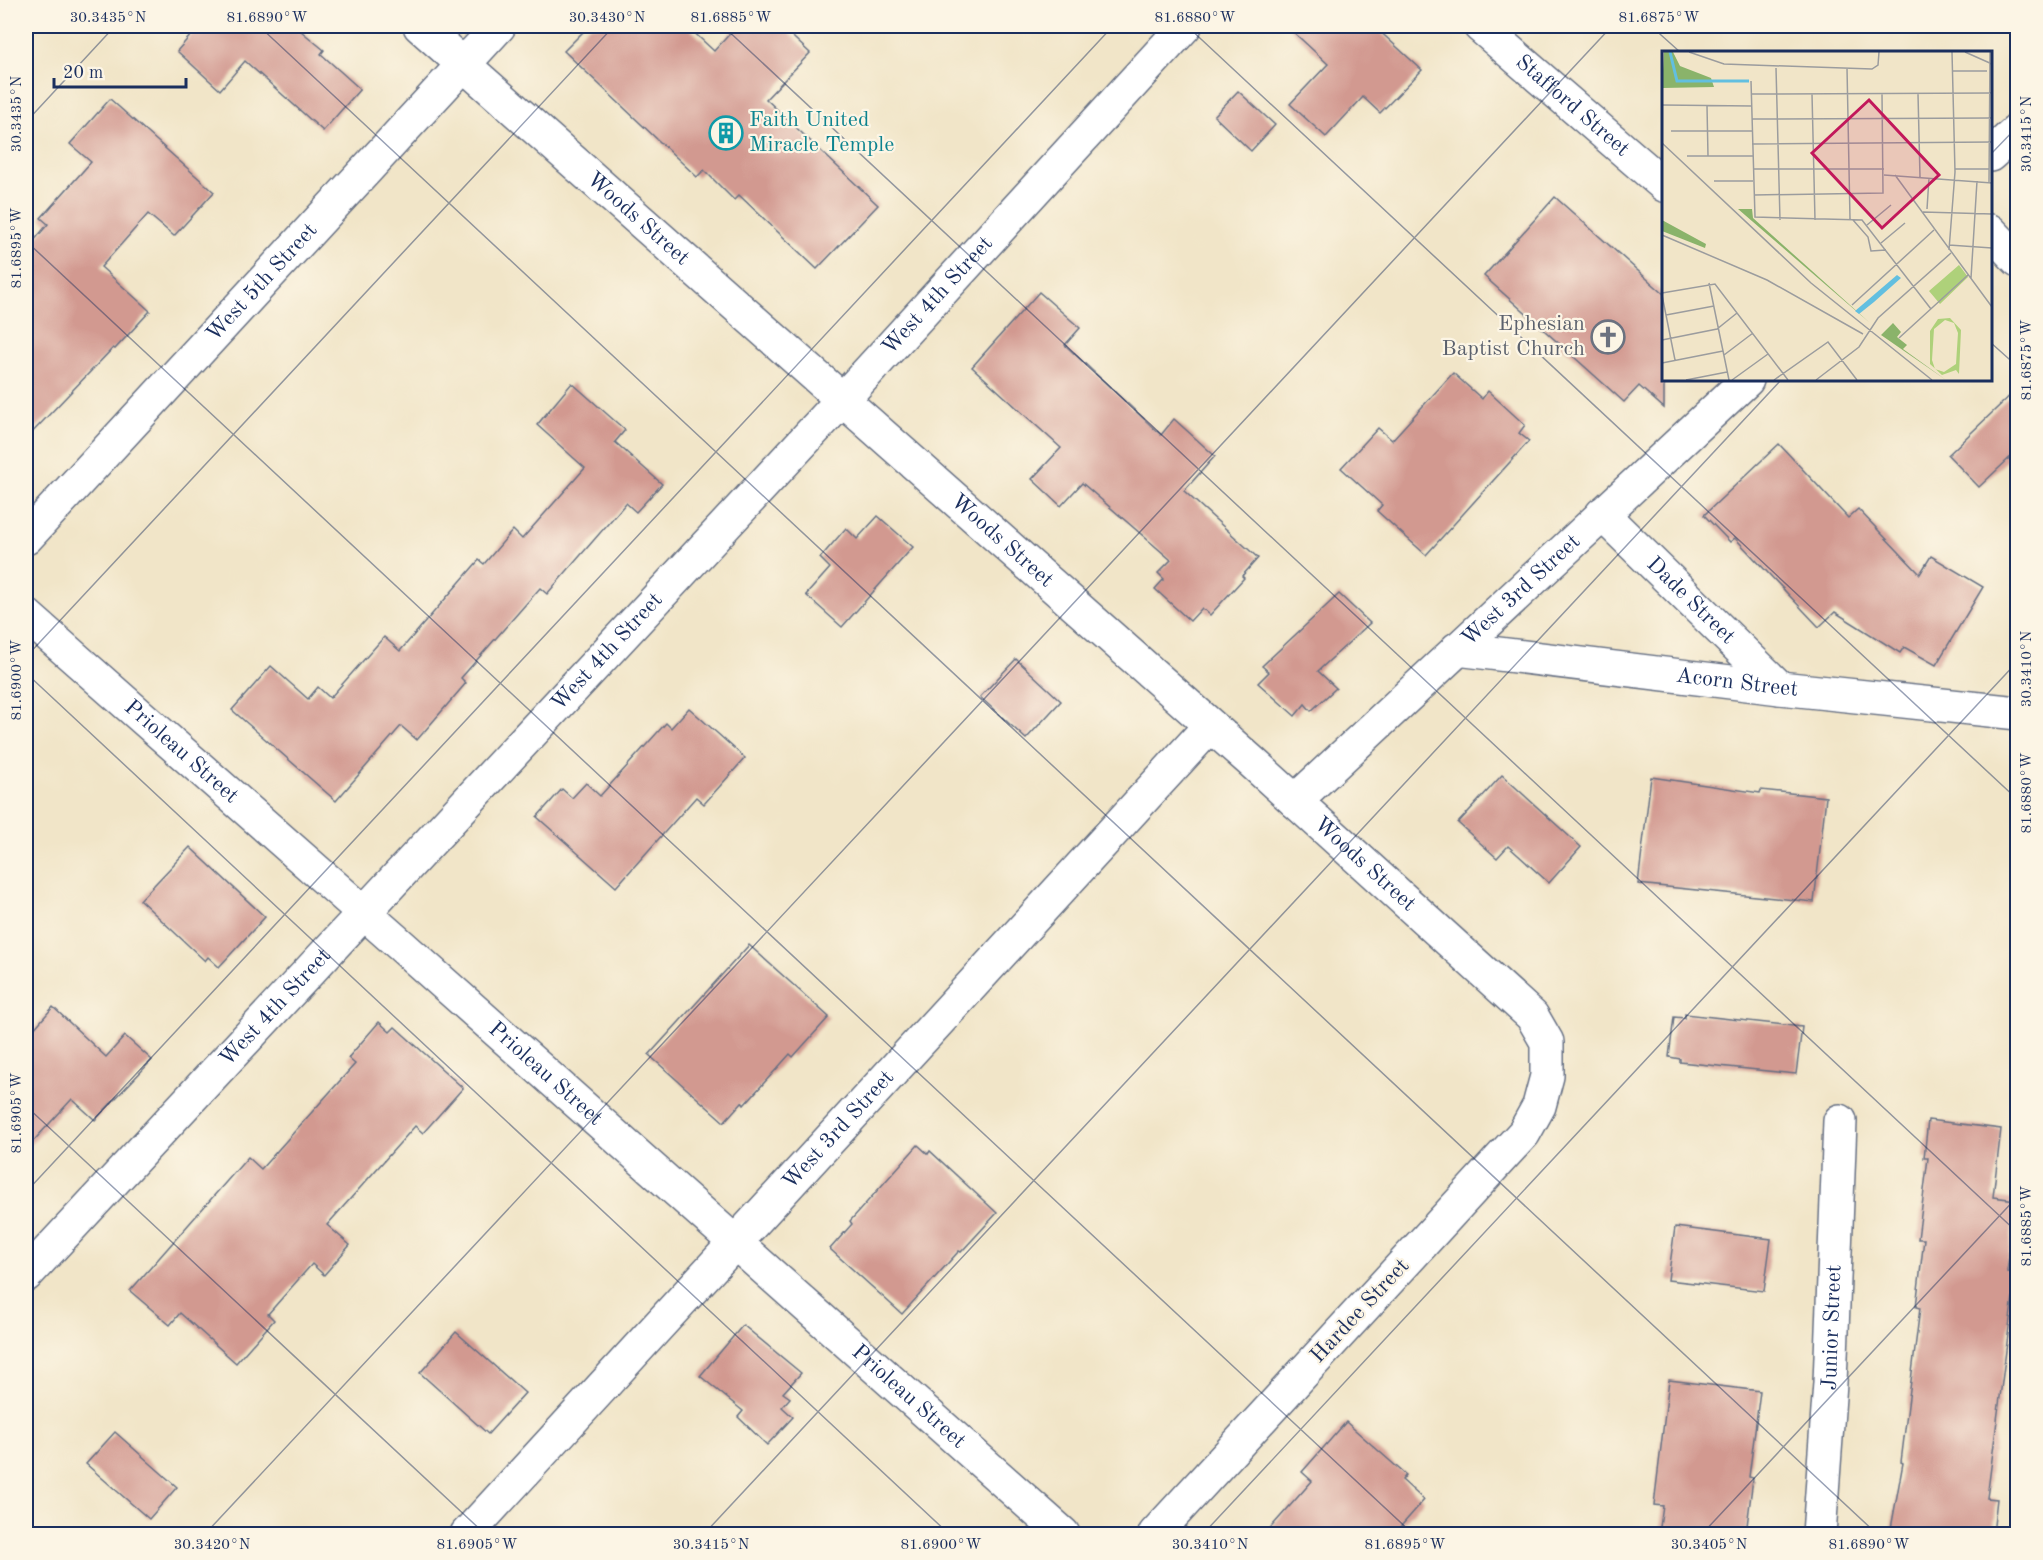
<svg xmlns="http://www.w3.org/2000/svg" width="2043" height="1560" viewBox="0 0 2043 1560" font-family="'Old Standard TT',serif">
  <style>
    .building { fill: #d29990 }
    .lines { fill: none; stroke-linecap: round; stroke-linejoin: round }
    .street-casing { stroke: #666f83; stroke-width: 36 }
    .street { stroke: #fff; stroke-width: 33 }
    .ticks { fill: none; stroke: #1b2f5e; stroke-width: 1.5; stroke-opacity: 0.45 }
    .labels { text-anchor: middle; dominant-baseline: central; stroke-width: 4.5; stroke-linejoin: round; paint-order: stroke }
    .street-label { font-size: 22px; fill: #1b2f5e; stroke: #fcf5e5 }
    .culture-label { font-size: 22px; fill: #0d838f; stroke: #fcf5e5; text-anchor: start }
    .worship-label { font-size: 22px; fill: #5b616d; stroke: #fcf5e5; text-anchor: end }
    .inset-river { fill: none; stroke: #62bfe0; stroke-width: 3 }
    .inset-road { fill: none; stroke: #9b9c9e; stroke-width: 1.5 }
    .view { fill: #c2185b; fill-opacity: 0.15; stroke: #c2185b; stroke-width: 3 }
    .inset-edge { fill: none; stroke: #1b2f5e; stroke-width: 3 }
    .neatline { fill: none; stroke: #1b2f5e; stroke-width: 2 }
    .ticks-label { font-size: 15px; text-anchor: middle; fill: #1b2f5e }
  </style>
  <rect width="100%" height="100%" fill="#fcf5e5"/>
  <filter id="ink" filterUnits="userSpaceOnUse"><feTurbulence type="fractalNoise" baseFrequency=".0167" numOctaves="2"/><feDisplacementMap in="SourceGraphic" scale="12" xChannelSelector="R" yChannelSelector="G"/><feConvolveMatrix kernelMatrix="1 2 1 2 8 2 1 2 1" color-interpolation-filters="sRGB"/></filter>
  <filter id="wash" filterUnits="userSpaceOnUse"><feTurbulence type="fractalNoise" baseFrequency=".008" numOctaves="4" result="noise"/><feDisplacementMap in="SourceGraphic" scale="24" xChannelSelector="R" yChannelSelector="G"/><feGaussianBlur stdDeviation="1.35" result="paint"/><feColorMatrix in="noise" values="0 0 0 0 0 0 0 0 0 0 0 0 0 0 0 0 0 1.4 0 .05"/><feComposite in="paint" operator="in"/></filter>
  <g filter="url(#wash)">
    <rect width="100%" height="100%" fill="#f1e5c8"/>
    <g id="blocks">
      <!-- building -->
      <g class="building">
        <path d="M199,26h96l29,24 -3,4 39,35 -37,42 -78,-70 -25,29 -43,-39z"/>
        <path d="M589,26h98l27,25 23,-25h44l29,27 -44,46 112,106 -61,64 -78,-74 -5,5 -30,-30 -7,7 -133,-126z"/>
        <path d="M1287,26h87l48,44 -42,43 -17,-16 -37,40 -36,-33 38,-40z"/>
        <path d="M1238,91l37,34 -24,26 -37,-35z"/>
        <path d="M110,99l104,93 -40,44 -26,-22 -47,53 49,44 -35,38 -2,-1 -87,91v-189l22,-26 -7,-6 50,-56 -21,-18z"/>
        <path d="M1555,197l109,97v114l-25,-22 -15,16 -140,-126z"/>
        <path d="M1039,292l41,36 -15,17 96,90 13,-16 41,37 -31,35 74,67 -16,18 2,2 -34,37 -8,-7 -12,13 -35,-32 9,-10 -6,-6 13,-13 -89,-77 -21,23 -29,-27 29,-31 -89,-81z"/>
        <path d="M1453,373l29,26 6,-8 37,34 -6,8 10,8 -103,114 -49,-44 5,-6 -41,-37 37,-40 14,12z"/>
        <path d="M572,383l53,47 -10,12 47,42 -26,28 -10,-9 -79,91 -7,-6 -79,90 5,5 -49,57 -16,-14 -65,75 -104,-91 39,-44 37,33 10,-12 12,11 54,-61 16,14 79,-91 5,4 29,-34 9,9 63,-71 -48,-43z"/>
        <path d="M2018,388v62l-39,37 -31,-32z"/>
        <path d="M1779,444l69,74 10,-9 62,65 11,-18 52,31 -47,78 -32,-18 -4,6 -65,-41 -16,15 -84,-89 -5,4 -26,-27z"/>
        <path d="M878,516l35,31 -71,80 -36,-32 24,-27 -10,-10 26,-30 11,11z"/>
        <path d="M1339,594l31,29 -52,48 18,17 -25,23 -6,-7 -10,12 -37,-33 11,-11 -7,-6z"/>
        <path d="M1016,659l45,42 -35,38 -46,-42z"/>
        <path d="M689,708l56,50 -41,46 -8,-7 -80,90 -79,-70 25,-28 10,9 14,-15 14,13 66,-73 5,5z"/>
        <path d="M1502,775l79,72 -32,36 -41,-37 -11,12 -39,-35z"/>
        <path d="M1651,777l109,16 1,-3 65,7 -12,105 -176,-18z"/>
        <path d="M190,847l75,70 -46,50 -11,-10 -3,4 -65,-61z"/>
        <path d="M749,945l80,72 -36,40 -3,-3 -46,51 -2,-3 -18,20 -75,-67z"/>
        <path d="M53,1007l53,50 19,-21 27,24 -57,60 -23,-21 -46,50v-111z"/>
        <path d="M1685,1014l117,13 -6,47 -116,-12v-3l-11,-2 5,-40 11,1z"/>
        <path d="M379,1022l11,10 5,-5 68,61 -40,45 -8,-7 -88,99 23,20 -26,30 -12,-11 -44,50 6,6 -38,43 -56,-50 -10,12 -40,-34 118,-134 13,12 94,-105 -7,-6z"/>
        <path d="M1928,1120l73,9 -8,68 23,3 -9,72 9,1 -29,225 10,1 -4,35h-103l13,-71 -2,-1 19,-154 -4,-1 8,-68h-6l10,-81h-4z"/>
        <path d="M918,1145l10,9 2,-3 67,62 -36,39 -2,-1 -57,63 -72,-65 22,-25 -2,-3z"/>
        <path d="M1675,1227l96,12 -7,52 -96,-11z"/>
        <path d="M743,1325l58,48 -18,20 7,5 -8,9 11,10 -26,28 -29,-28 5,-6 -43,-35z"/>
        <path d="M456,1332l69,61 -37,41 -68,-61z"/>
        <path d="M1669,1380l91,11 -11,86 4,1 -7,56h-87l4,-28 -9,-1z"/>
        <path d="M1346,1422l60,53 -4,5 22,20 -30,34h-129l47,-53 -10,-9z"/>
        <path d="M115,1432l62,55 -28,32 -63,-55z"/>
      </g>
    </g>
  </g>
  <g filter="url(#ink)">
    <use href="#blocks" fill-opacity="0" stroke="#666f83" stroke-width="1.5"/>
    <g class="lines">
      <defs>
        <g id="street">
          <path id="s1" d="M420,26l832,736 280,254 15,26v34l-8,30 -15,27 -369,401"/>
          <path id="s2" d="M1480,26l184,159"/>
          <path d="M1990,155l28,-25"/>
          <path d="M1990,231l28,29"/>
          <path id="s3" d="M1602,514l178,174"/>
          <path id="s4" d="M26,538l473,-512"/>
          <path id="s5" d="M26,615l370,326 667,593"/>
          <path id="s6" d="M1457,649l323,39 238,25"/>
          <path id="s7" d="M1295,801l452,-421"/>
          <path id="s8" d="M26,1275l817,-876 342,-373"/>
          <path id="s9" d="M467,1534l743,-808"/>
          <path id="s10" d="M1819,1534l11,-151 10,-262"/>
        </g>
      </defs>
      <!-- street casing -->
      <use href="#street" class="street-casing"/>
      <!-- street -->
      <use href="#street" class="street"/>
    </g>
  </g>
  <!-- ticks -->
  <path class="ticks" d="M259,26l1618,1508M723,26l1295,1207M1187,26l831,774M1651,26l29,26M26,122l89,-96M1990,155l28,-29M26,241l1387,1293M1990,342l28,25M26,657l588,-631M26,673l923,861M26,1106l459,428M26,1192l1087,-1166M205,1534l1407,-1508M704,1534l1077,-1154M1203,1534l815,-873M1702,1534l316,-338"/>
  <!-- icons -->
  <defs>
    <symbol id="building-ring" viewBox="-11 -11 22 22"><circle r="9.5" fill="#fcf5e5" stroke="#0f9aa8" stroke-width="1.5"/><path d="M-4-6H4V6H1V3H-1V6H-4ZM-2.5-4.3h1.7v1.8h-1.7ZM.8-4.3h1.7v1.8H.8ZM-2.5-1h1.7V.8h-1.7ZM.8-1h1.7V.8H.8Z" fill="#0f9aa8"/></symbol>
    <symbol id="church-ring" viewBox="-11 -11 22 22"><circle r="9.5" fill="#fcf5e5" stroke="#6b7280" stroke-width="1.5"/><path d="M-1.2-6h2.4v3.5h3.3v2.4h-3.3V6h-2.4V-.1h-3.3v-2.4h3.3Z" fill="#6b7280"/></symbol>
  </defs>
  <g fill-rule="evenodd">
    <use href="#building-ring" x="707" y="114" width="38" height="38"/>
    <use href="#church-ring" x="1589" y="318" width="38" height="38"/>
  </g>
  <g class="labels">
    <!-- street labels -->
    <g class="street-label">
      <text stroke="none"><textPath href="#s2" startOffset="122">Stafford Street</textPath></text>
      <text stroke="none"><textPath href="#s1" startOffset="291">Woods Street</textPath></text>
      <text stroke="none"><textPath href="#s4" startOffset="348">West 5th Street</textPath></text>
      <text stroke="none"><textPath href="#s8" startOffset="1338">West 4th Street</textPath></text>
      <text stroke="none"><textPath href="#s1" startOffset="777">Woods Street</textPath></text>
      <text stroke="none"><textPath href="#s7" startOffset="309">West 3rd Street</textPath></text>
      <text stroke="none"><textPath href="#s3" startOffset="124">Dade Street</textPath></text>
      <text stroke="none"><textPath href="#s8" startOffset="852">West 4th Street</textPath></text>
      <text stroke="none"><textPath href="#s6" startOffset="282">Acorn Street</textPath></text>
      <text stroke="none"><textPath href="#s5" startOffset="207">Prioleau Street</textPath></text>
      <text stroke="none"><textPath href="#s1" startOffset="1263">Woods Street</textPath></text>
      <text stroke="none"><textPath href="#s8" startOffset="366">West 4th Street</textPath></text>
      <text stroke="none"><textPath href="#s5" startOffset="693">Prioleau Street</textPath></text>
      <text stroke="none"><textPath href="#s9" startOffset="549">West 3rd Street</textPath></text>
      <text transform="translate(1360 1311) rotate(-47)">Hardee Street</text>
      <text stroke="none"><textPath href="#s10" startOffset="207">Junior Street</textPath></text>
      <text stroke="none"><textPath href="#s5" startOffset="1179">Prioleau Street</textPath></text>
    </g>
    <!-- culture labels -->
    <g class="culture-label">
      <text x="749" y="120">Faith United<tspan x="749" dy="25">Miracle Temple</tspan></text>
    </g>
    <!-- worship labels -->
    <g class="worship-label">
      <text x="1585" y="324">Ephesian<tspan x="1585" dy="25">Baptist Church</tspan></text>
    </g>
  </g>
  <!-- overview -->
  <g transform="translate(1662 51)">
    <rect width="330" height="330" fill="#f1e5c8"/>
    <path d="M297,214l9,12 -28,27 -11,-13zM288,267l11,12 -2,44 -3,-4 -14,5 -12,-11v-33l8,-12zM283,269l9,3 4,10 -2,31 -12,8 -9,-3 -3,-9 2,-31z" fill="#aed17a" fill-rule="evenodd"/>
    <path d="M2,1h9l7,14 31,12 3,9 -52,1zM76,158h14l1,9 117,105zM0,169l44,24 -1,4 -43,-17zM231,272l8,9 -4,5 10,8 -4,4 43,31 -65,-45z" fill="#8ab36a"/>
    <path d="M235,224l4,3 -27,24 -15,12 -4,-3z" fill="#62bfe0"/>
    <path class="inset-river" d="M8,1l7,29h72"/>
    <path class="inset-road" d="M27,1l35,12 148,5 6,-4 1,-13M303,1l27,12M114,17l4,152M185,17l3,151M290,20h35M89,30l4,136 107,3 69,89M90,43l240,-1M150,43l3,126M256,43l2,83M0,54l90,1M45,55l1,50M90,68l240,-1M9,80h81M0,92l149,140 121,97M90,93l240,-2M25,105h66M91,118h131M293,118h34M222,124l108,8M233,124l97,132M52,130h39M327,131l1,-130M92,144l129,-2 -1,-99M265,158l2,-31M261,161l69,2M191,169l15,17 3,14 15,-1M205,174l24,-20M0,184l105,45 96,54M219,192l24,-20M287,194l43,3M287,199l6,-78 -3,-120M309,227l6,-97M47,232l20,97M0,242l53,-9 73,96M0,244l13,65M190,254l82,-75M4,264l48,-9M237,287l69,-63M0,289l55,-11 20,-16M62,304l29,-22M0,312l61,-12M24,329l41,-8M70,329l36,-26M112,329l54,-38 29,38M154,329l43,-33 19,-29 73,-65"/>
    <path class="view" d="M207,49l70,75 -57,53 -70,-75z"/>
    <rect width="330" height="330" class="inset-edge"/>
  </g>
  <!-- margin -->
  <rect width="2043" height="1560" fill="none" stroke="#fcf5e5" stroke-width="66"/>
  <!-- scale -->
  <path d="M54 78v9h132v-9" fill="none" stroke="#1b2f5e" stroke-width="3"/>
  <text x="63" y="78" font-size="18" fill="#1b2f5e" stroke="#fcf5e5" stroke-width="4.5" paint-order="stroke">20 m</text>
  <rect x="33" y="33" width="1977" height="1494" class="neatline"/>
  <g class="ticks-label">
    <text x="108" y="22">30.3435°N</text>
    <text x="267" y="22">81.6890°W</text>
    <text x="607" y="22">30.3430°N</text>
    <text x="731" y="22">81.6885°W</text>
    <text x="1195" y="22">81.6880°W</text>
    <text x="1659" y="22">81.6875°W</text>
    <text transform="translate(16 114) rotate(-90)" y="5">30.3435°N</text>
    <text transform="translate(2026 134) rotate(-90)" y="5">30.3415°N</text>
    <text transform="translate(16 248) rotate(-90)" y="5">81.6895°W</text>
    <text transform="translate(2026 360) rotate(-90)" y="5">81.6875°W</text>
    <text transform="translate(2026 669) rotate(-90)" y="5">30.3410°N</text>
    <text transform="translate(16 680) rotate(-90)" y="5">81.6900°W</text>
    <text transform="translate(2026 793) rotate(-90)" y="5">81.6880°W</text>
    <text transform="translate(16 1113) rotate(-90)" y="5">81.6905°W</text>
    <text transform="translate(2026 1226) rotate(-90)" y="5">81.6885°W</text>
    <text x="212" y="1549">30.3420°N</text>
    <text x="477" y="1549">81.6905°W</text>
    <text x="711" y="1549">30.3415°N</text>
    <text x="941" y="1549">81.6900°W</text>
    <text x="1210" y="1549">30.3410°N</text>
    <text x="1405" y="1549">81.6895°W</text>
    <text x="1709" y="1549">30.3405°N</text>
    <text x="1869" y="1549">81.6890°W</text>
  </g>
</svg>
